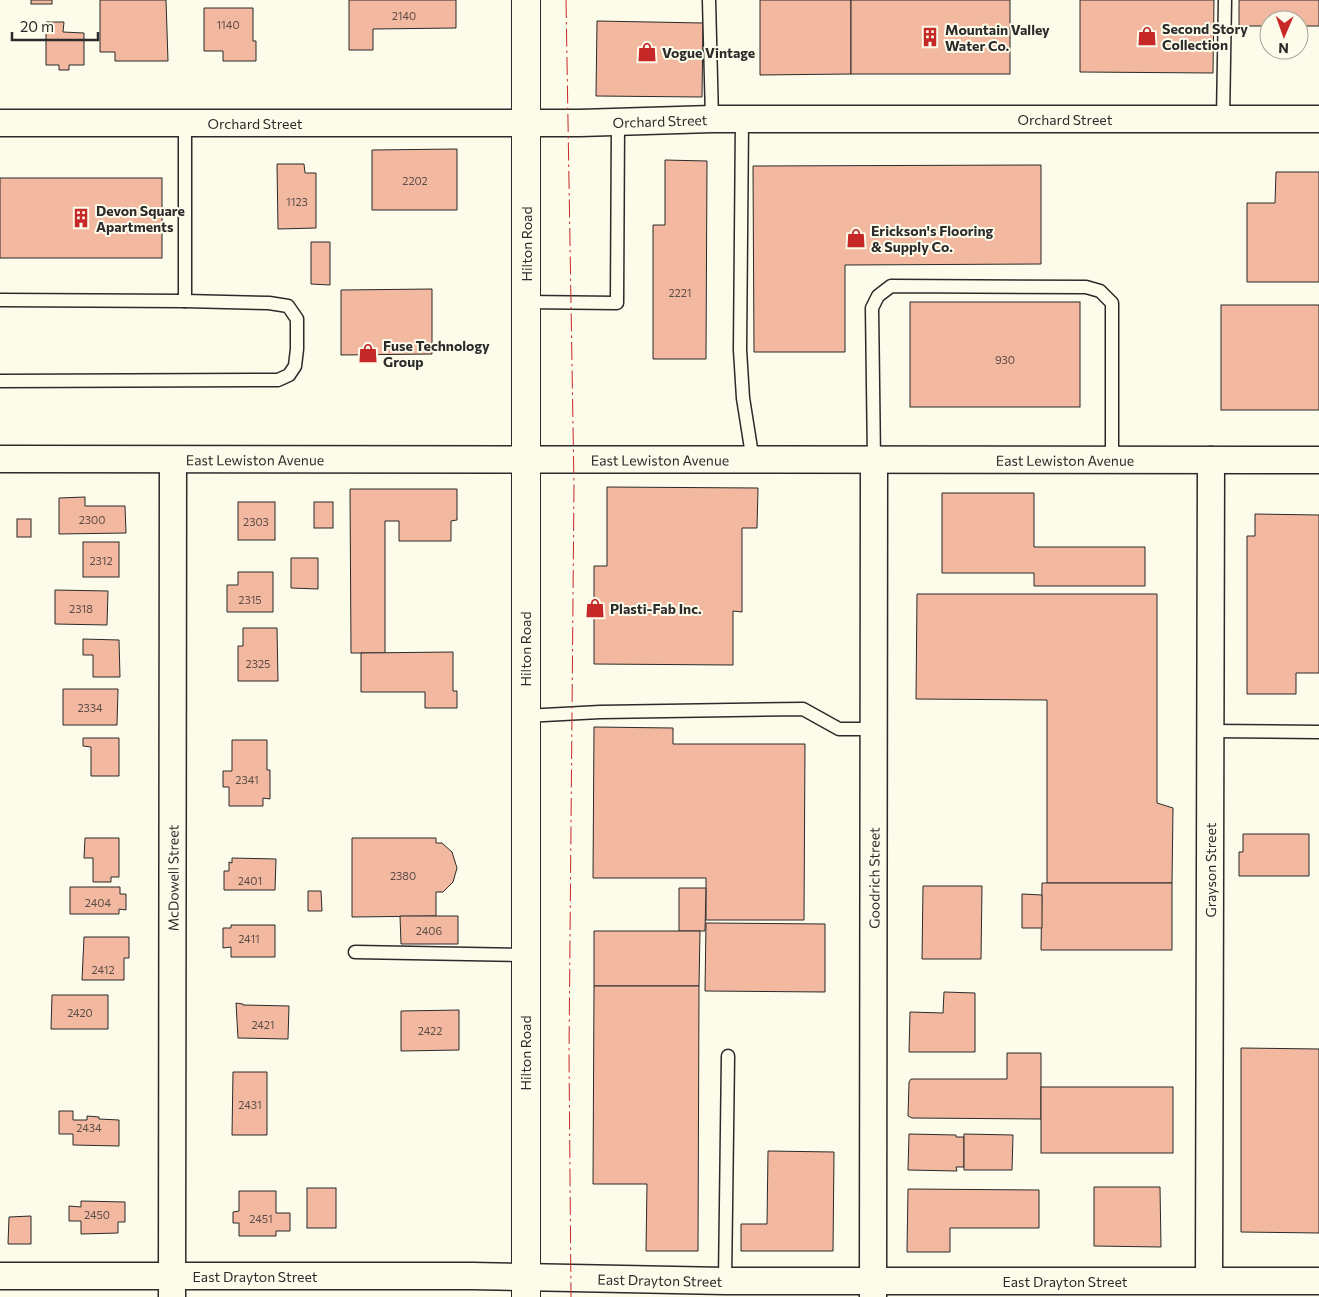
<svg xmlns="http://www.w3.org/2000/svg" width="1319" height="1297" viewBox="0 0 1319 1297" font-family="Commissioner,sans-serif">
  <style>
    .building { fill: #f2b8a0; stroke: #2b2b2b }
    .lines { fill: none; stroke-linecap: round; stroke-linejoin: round }
    .service-casing { stroke: #2b2b2b; stroke-width: 15 }
    .minor-casing { stroke: #2b2b2b; stroke-width: 29 }
    .tertiary-casing { stroke: #2b2b2b; stroke-width: 30 }
    .service { stroke: #fdfbea; stroke-width: 12 }
    .minor { stroke: #fdfbea; stroke-width: 26 }
    .tertiary { stroke: #fdfbea; stroke-width: 28 }
    .power { stroke: #c62828; stroke-width: 1; stroke-dasharray: 18 4 2.5 4; stroke-linecap: butt }
    .labels { text-anchor: middle; dominant-baseline: central; stroke-width: 4; stroke-linejoin: round; paint-order: stroke }
    .number-label { font-size: 11px; fill: #5d4e48 }
    .poi-label { font-size: 14px; font-weight: bold; fill: #2b2b2b; stroke: #fdfbea; text-anchor: start }
    .street-label { font-size: 14px; fill: #2b2b2b; stroke: #fdfbea }
  </style>
  <rect width="100%" height="100%" fill="#fdfbea"/>
  <!-- building -->
  <g class="building">
    <rect x="31" y="0" width="21" height="4"/>
    <path d="M100,0h66l2,61h-53v-9h-15z"/>
    <path d="M349,0h107v28l-83,1v21h-24z"/>
    <path d="M760,0h91v74l-91,1z"/>
    <rect x="851" y="0" width="159" height="74"/>
    <path d="M1080,0h134l-1,73 -133,-1z"/>
    <path d="M1239,0h80v26h-20v-6h-30v6h-30z"/>
    <path d="M204,8h49v33h3v20h-33v-10h-19z"/>
    <path d="M597,21l106,2 -1,74 -106,-1z"/>
    <path d="M46,22h18l-1,10 21,1v32h-15v5h-10v-5h-13z"/>
    <path d="M457,149v61h-85v-60z"/>
    <path d="M665,160l42,1 -1,198h-53v-134h12z"/>
    <path d="M277,164h27l1,9h11v55l-38,1z"/>
    <path d="M1041,165v99l-196,1v87h-91l-1,-186z"/>
    <path d="M1276,172h43v110h-72v-79h28z"/>
    <rect x="0" y="178" width="162" height="80"/>
    <path d="M311,242h19v43l-19,-1z"/>
    <path d="M432,289v65l-91,1v-65z"/>
    <rect x="910" y="302" width="170" height="105"/>
    <rect x="1221" y="305" width="98" height="105"/>
    <path d="M607,487l151,1 -1,40h-15v84l-9,-1v54l-139,-1v-98h13z"/>
    <path d="M350,489h107v31l-6,1v20h-52v-20h-14v132h-34z"/>
    <path d="M942,493h92v54h111v39h-111v-13h-92z"/>
    <path d="M85,497v9h40l1,27 -67,1v-36z"/>
    <rect x="238" y="502" width="37" height="38"/>
    <rect x="314" y="502" width="19" height="26"/>
    <path d="M1255,514l64,1v158h-23v21h-49v-158h8z"/>
    <rect x="17" y="519" width="14" height="18"/>
    <rect x="83" y="542" width="36" height="35"/>
    <path d="M291,558h27v31l-27,-1z"/>
    <path d="M238,572h35v40h-46v-27h11z"/>
    <path d="M55,590l53,1 -1,34 -52,-1z"/>
    <path d="M917,594h240v209l16,5 -1,75h-125v-183l-131,-1z"/>
    <path d="M243,628h34l1,53h-40v-35h5z"/>
    <path d="M83,639l36,1 1,37h-27v-22h-10z"/>
    <path d="M453,652v39h4v17h-32v-16h-64v-39z"/>
    <path d="M63,689h55l-1,36h-54z"/>
    <path d="M594,727l79,1v16h132l-1,176h-98v-42h-113z"/>
    <path d="M83,738h36v38h-28v-29l-8,-1z"/>
    <path d="M232,740h35v30h3v29l-7,-1v8h-34v-19h-6v-16h9z"/>
    <path d="M1243,834h66v42h-70v-24h4z"/>
    <path d="M85,838h34v39h-8v5h-18v-24h-9z"/>
    <path d="M352,838h84v5h6l10,9 5,16 -4,14 -10,10h-7v24l-84,1z"/>
    <path d="M232,858l44,1 -1,31h-51v-19h5v-9l3,1z"/>
    <path d="M1042,883h130v67h-131z"/>
    <path d="M923,886h59l-1,73h-59z"/>
    <path d="M70,887h50v7h6v16l-7,-1v5h-49z"/>
    <path d="M679,888h27l-1,43h-26z"/>
    <path d="M308,891h13l1,20h-14z"/>
    <path d="M1022,894l20,1v33h-20z"/>
    <path d="M400,916h58v28h-57z"/>
    <path d="M706,923l119,1v68l-120,-1z"/>
    <path d="M231,925h44v32h-44v-10l-8,1v-20h8z"/>
    <path d="M594,931h106l-1,55h-105z"/>
    <path d="M84,937h45v21h-5v22h-42z"/>
    <path d="M594,986h105l-1,265h-52l1,-67h-54z"/>
    <path d="M944,992l31,1v59h-66l1,-40 33,1z"/>
    <path d="M52,995h56v34h-57z"/>
    <path d="M236,1003l7,1v1l46,1 -1,33 -50,-1z"/>
    <path d="M459,1010v40l-58,1v-40z"/>
    <path d="M1241,1048l78,1v184l-78,-1z"/>
    <path d="M1007,1053h34v66l-129,-1 -4,-2 1,-34 2,-3h96z"/>
    <path d="M233,1072h34v63h-35z"/>
    <rect x="1041" y="1087" width="132" height="66"/>
    <path d="M59,1111h14v9h14v-4l12,1v2l20,1v26l-46,-1v-11h-14z"/>
    <path d="M909,1134l47,1v2h8v30h-8l1,4 -49,-1z"/>
    <path d="M964,1134l49,1 -1,35h-48z"/>
    <path d="M768,1151l66,1 -1,99h-92v-27h26z"/>
    <path d="M1094,1187h66l1,60 -67,-1z"/>
    <rect x="307" y="1188" width="29" height="40"/>
    <path d="M908,1189l131,1v38h-89v24h-43z"/>
    <path d="M239,1191h37v22h14v18h-14v5h-37v-13h-6v-11l6,-1z"/>
    <path d="M81,1201l44,1v20h-7v11l-37,1v-13h-12v-15l12,1z"/>
    <path d="M31,1216v28h-23l1,-27z"/>
  </g>
  <g class="lines">
    <defs>
      <g id="service">
        <path d="M709,0l3,119"/>
        <path d="M1223,119l2,-119"/>
        <path d="M742,120l-2,230 3,48 10,63"/>
        <path d="M0,300l185,1v-178"/>
        <path d="M525,302l92,1 1,-181"/>
        <path d="M0,381l278,-1 11,-5 6,-9 2,-17v-30l-9,-13 -19,-3 -84,-2"/>
        <path d="M874,461l-2,-153 6,-12 13,-10 195,1 14,4 12,12v158"/>
        <path d="M525,716l75,-4 203,-3 36,20h35"/>
        <path d="M1210,731l109,1"/>
        <path d="M355,952l169,3"/>
        <path d="M725,1281l3,-225"/>
      </g>
      <g id="minor">
        <path id="s1" d="M0,123h580l132,-4h607"/>
        <path id="s2" d="M0,459l1319,1"/>
        <path id="s3" d="M0,1276h472l253,5h594"/>
        <path id="s4" d="M1209,1280l2,-820"/>
        <path id="s5" d="M172,1297l1,-836"/>
        <path id="s6" d="M873,1297l1,-836"/>
      </g>
      <path id="tertiary" d="M526,0v1297"/>
    </defs>
    <!-- service casing -->
    <use href="#service" class="service-casing"/>
    <!-- minor casing -->
    <use href="#minor" class="minor-casing"/>
    <!-- tertiary casing -->
    <use href="#tertiary" class="tertiary-casing"/>
    <!-- service -->
    <use href="#service" class="service"/>
    <!-- minor -->
    <use href="#minor" class="minor"/>
    <!-- tertiary -->
    <use href="#tertiary" class="tertiary"/>
    <!-- power -->
    <path class="power" d="M566,0l8,486 -5,567 2,244"/>
  </g>
  <!-- icons -->
  <defs>
    <symbol id="shop-bare" viewBox="-9 -9 18 18"><path d="M-5-2.5h2.3a2.7 3.5 0 0 1 5.4 0H5L5.5 6h-11ZM-1.5-2.5h3a1.5 2.3 0 0 0-3 0Z" fill="#c62828" stroke="#fdfbea" stroke-width="2.5" paint-order="stroke"/></symbol>
    <symbol id="building-bare" viewBox="-9 -9 18 18"><path d="M-4-6H4V6H1V3H-1V6H-4ZM-2.5-4.3h1.7v1.8h-1.7ZM.8-4.3h1.7v1.8H.8ZM-2.5-1h1.7V.8h-1.7ZM.8-1h1.7V.8H.8Z" fill="#c62828" stroke="#fdfbea" stroke-width="2.5" paint-order="stroke"/></symbol>
  </defs>
  <g fill-rule="evenodd">
    <use href="#shop-bare" x="1133" y="22" width="28" height="28"/>
    <use href="#building-bare" x="916" y="23" width="28" height="28"/>
    <use href="#shop-bare" x="633" y="38" width="28" height="28"/>
    <use href="#building-bare" x="67" y="204" width="28" height="28"/>
    <use href="#shop-bare" x="842" y="224" width="28" height="28"/>
    <use href="#shop-bare" x="354" y="339" width="28" height="28"/>
    <use href="#shop-bare" x="581" y="594" width="28" height="28"/>
  </g>
  <g class="labels">
    <!-- number labels -->
    <g class="number-label">
      <text x="404" y="15">2140</text>
      <text x="228" y="24">1140</text>
      <text x="415" y="180">2202</text>
      <text x="297" y="201">1123</text>
      <text x="680" y="292">2221</text>
      <text x="1005" y="359">930</text>
      <text x="92" y="519">2300</text>
      <text x="256" y="521">2303</text>
      <text x="101" y="560">2312</text>
      <text x="250" y="599">2315</text>
      <text x="81" y="608">2318</text>
      <text x="258" y="663">2325</text>
      <text x="90" y="707">2334</text>
      <text x="247" y="779">2341</text>
      <text x="403" y="875">2380</text>
      <text x="250" y="880">2401</text>
      <text x="98" y="902">2404</text>
      <text x="429" y="930">2406</text>
      <text x="249" y="938">2411</text>
      <text x="103" y="969">2412</text>
      <text x="80" y="1012">2420</text>
      <text x="263" y="1024">2421</text>
      <text x="430" y="1030">2422</text>
      <text x="250" y="1104">2431</text>
      <text x="89" y="1127">2434</text>
      <text x="97" y="1214">2450</text>
      <text x="261" y="1218">2451</text>
    </g>
    <!-- poi labels -->
    <g class="poi-label">
      <text x="1162" y="28">Second Story<tspan x="1162" dy="16">Collection</tspan></text>
      <text x="945" y="29">Mountain Valley<tspan x="945" dy="16">Water Co.</tspan></text>
      <text x="662" y="52">Vogue Vintage</text>
      <text x="96" y="210">Devon Square<tspan x="96" dy="16">Apartments</tspan></text>
      <text x="871" y="230">Erickson's Flooring<tspan x="871" dy="16">&amp; Supply Co.</tspan></text>
      <text x="383" y="345">Fuse Technology<tspan x="383" dy="16">Group</tspan></text>
      <text x="610" y="608">Plasti-Fab Inc.</text>
    </g>
    <!-- street labels -->
    <g class="street-label">
      <text stroke="none"><textPath href="#s1" startOffset="1065">Orchard Street</textPath></text>
      <text stroke="none"><textPath href="#s1" startOffset="660">Orchard Street</textPath></text>
      <text stroke="none"><textPath href="#s1" startOffset="255">Orchard Street</textPath></text>
      <text transform="translate(526 244) rotate(-90)">Hilton Road</text>
      <text stroke="none"><textPath href="#s2" startOffset="255">East Lewiston Avenue</textPath></text>
      <text stroke="none"><textPath href="#s2" startOffset="660">East Lewiston Avenue</textPath></text>
      <text stroke="none"><textPath href="#s2" startOffset="1065">East Lewiston Avenue</textPath></text>
      <text transform="translate(525 649) rotate(-90)">Hilton Road</text>
      <text stroke="none"><textPath href="#s4" startOffset="410">Grayson Street</textPath></text>
      <text stroke="none"><textPath href="#s5" startOffset="419">McDowell Street</textPath></text>
      <text stroke="none"><textPath href="#s6" startOffset="419">Goodrich Street</textPath></text>
      <text transform="translate(525 1053) rotate(-90)">Hilton Road</text>
      <text stroke="none"><textPath href="#s3" startOffset="255">East Drayton Street</textPath></text>
      <text stroke="none"><textPath href="#s3" startOffset="660">East Drayton Street</textPath></text>
      <text stroke="none"><textPath href="#s3" startOffset="1065">East Drayton Street</textPath></text>
    </g>
  </g>
  <!-- north arrow -->
  <g transform="translate(1284 35) rotate(182)"><circle r="24" fill="#fdfbea" stroke="#a9a89e"/>
  <path d="M0-4L9 19L0 12L-9 19Z" fill="#c62828"/>
  <text y="-8" font-size="14" font-weight="bold" text-anchor="middle" fill="#2b2b2b">N</text>
  </g>
  <!-- scale -->
  <path d="M12 32v8h86v-8" fill="none" stroke="#2b2b2b" stroke-width="2.5"/>
  <text x="20" y="32" font-size="15" fill="#2b2b2b" stroke="#fdfbea" stroke-width="4" paint-order="stroke">20 m</text>
</svg>
